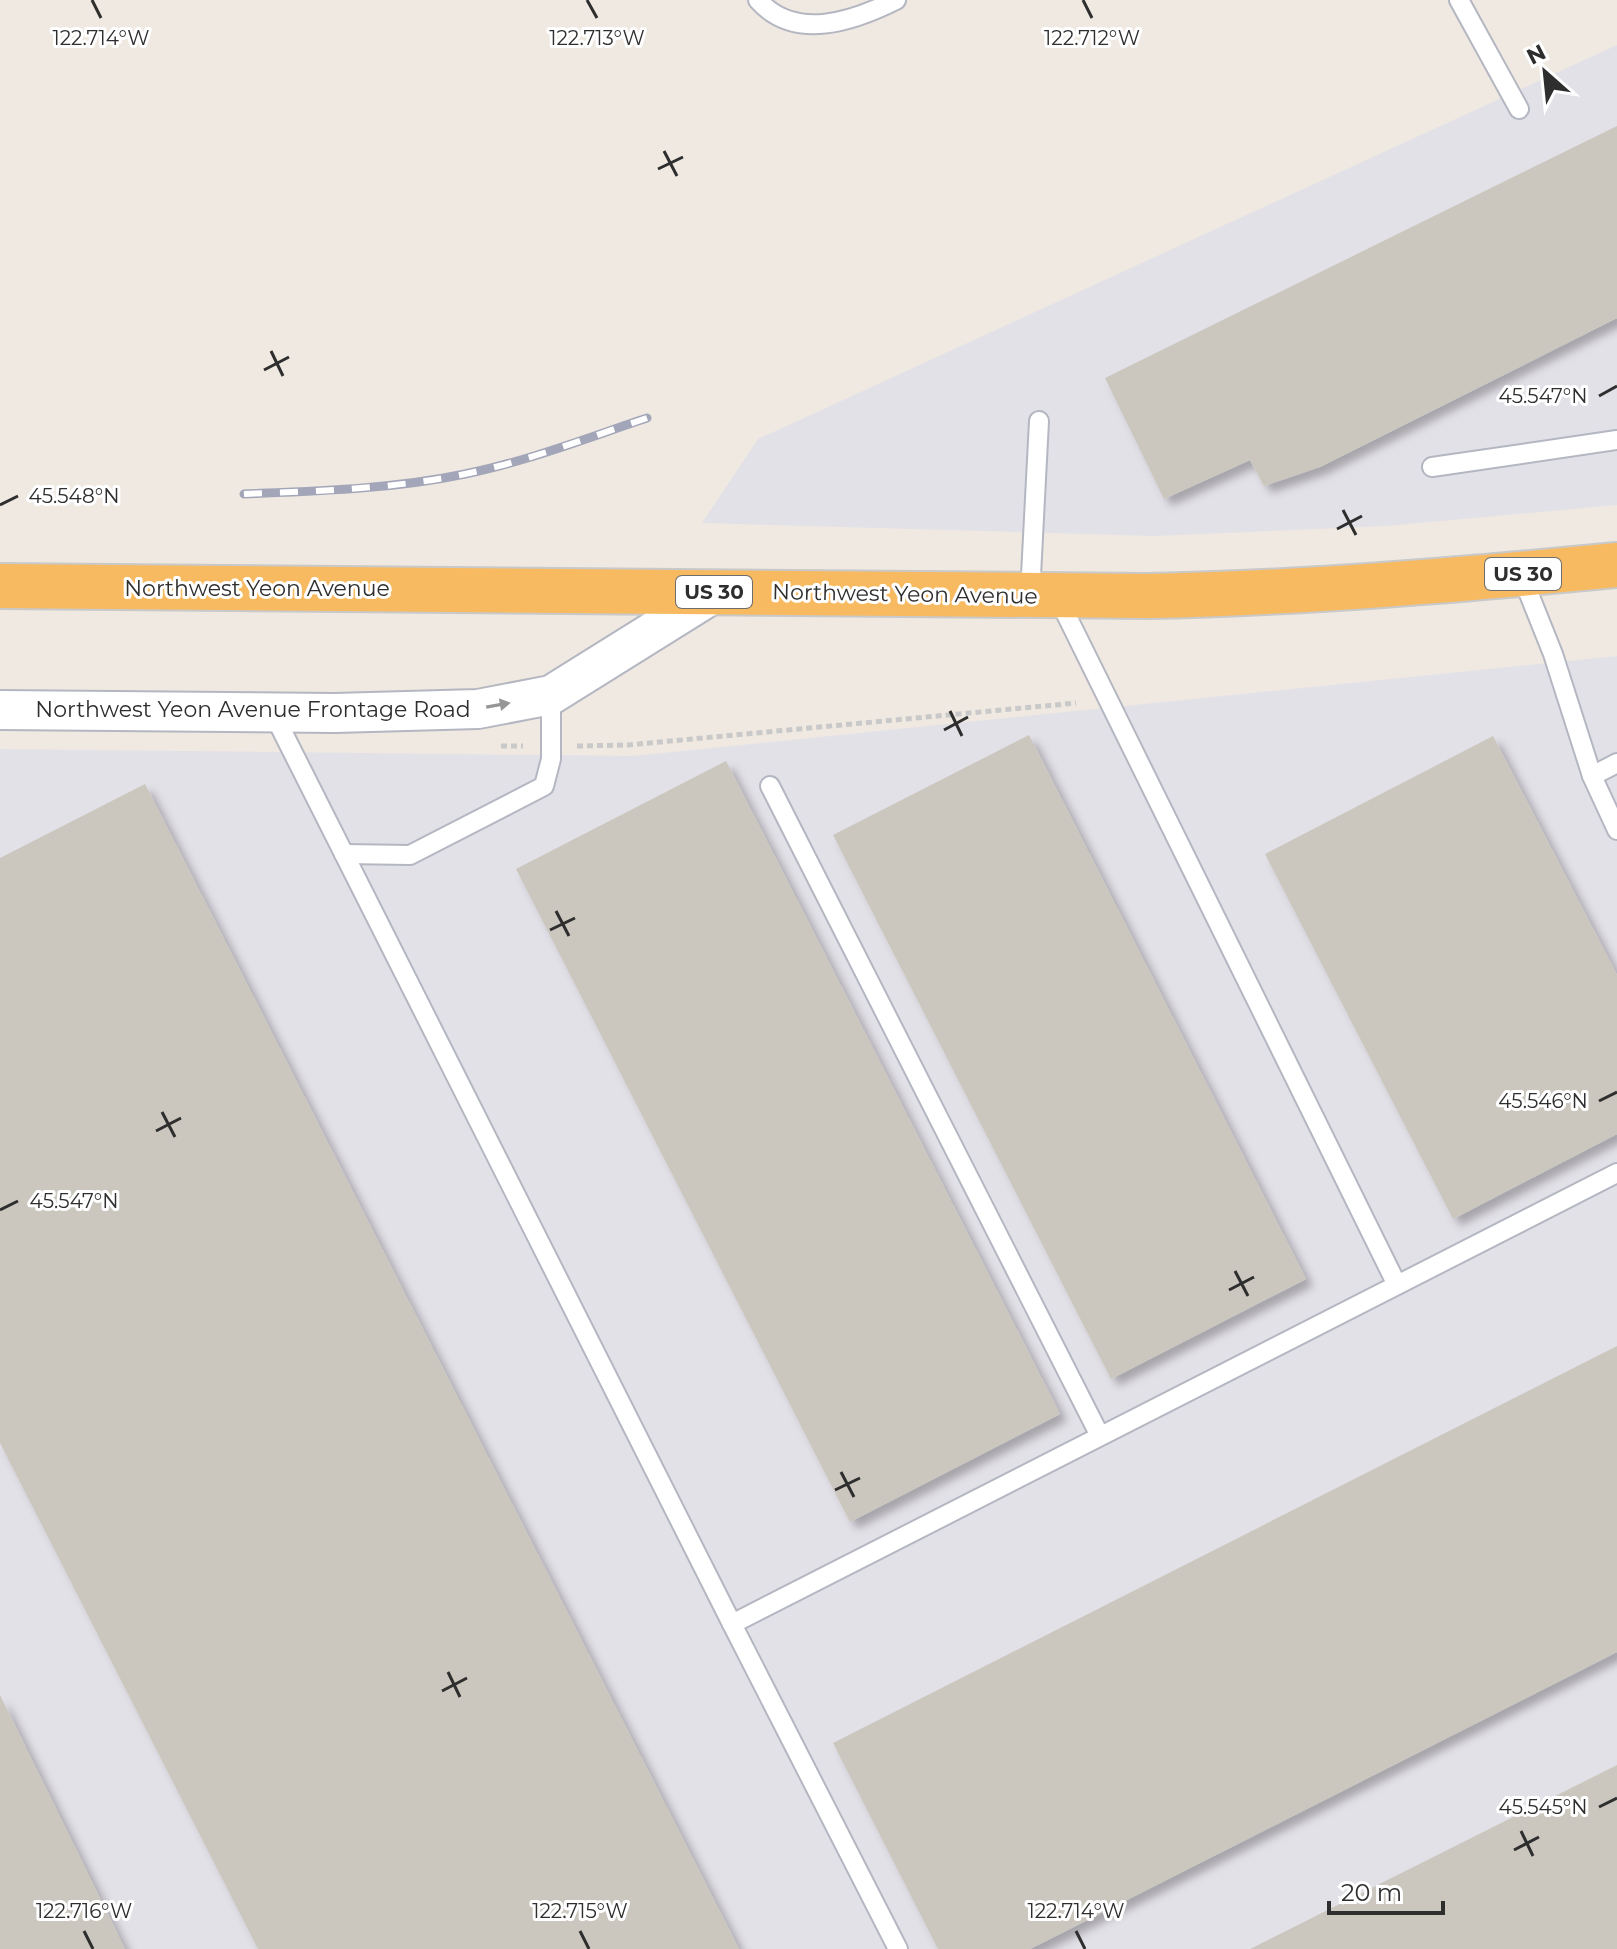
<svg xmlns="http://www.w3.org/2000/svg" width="1617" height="1949" viewBox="0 0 1617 1949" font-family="Montserrat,sans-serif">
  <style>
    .industrial { fill: #e3e1e8 }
    .building { fill: #cbc7bf; filter: url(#shadow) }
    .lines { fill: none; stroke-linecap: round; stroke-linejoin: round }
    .service-casing { stroke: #b4b7c1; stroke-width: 22 }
    .minor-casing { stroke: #b4b7c1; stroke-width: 42 }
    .trunk-casing { stroke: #c9c9c9; stroke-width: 48 }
    .path { stroke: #c9c9c9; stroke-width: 5; stroke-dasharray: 6 4; stroke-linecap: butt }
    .service { stroke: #fff; stroke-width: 18 }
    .minor { stroke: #fff; stroke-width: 38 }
    .trunk { stroke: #f8ba60; stroke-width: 44 }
    .rail-casing { stroke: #a3a6b8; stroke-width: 9 }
    .rail { stroke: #fff; stroke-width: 6; stroke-dasharray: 18; stroke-linecap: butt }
    .oneway { fill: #969696 }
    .ticks { fill: none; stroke: #2e2e2e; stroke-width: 3 }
    .labels { text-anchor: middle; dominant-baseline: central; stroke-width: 6; stroke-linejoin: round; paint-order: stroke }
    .shield { fill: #fff; stroke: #6d6d6d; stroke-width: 2 }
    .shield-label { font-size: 20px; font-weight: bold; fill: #2e2e2e }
    .street-label { font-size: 22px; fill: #2e2e2e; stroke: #fff }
    .ticks-label { font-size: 20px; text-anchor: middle; fill: #2e2e2e; stroke: #fff; stroke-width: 6; stroke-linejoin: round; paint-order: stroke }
  </style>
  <defs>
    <filter id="shadow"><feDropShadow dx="7" dy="7" stdDeviation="4" flood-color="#0004"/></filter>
  </defs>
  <rect width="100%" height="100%" fill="#efe9e1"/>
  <!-- industrial -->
  <g class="industrial">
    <path d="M1617,45v460l-231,21 -232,10 -452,-13 56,-84z"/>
    <path d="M1617,656v1293h-1617v-1200l633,7z"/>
  </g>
  <!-- building -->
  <g class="building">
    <path d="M1617,126v192l-297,149 -56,19 -14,-26 -86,39 -59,-121z"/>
    <path d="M1029,735l277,544 -195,100 -278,-544z"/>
    <path d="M1493,736l124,239v159l-164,85 -188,-365z"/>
    <path d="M726,761l334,653 -210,108 -334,-653z"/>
    <path d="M145,784l594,1165h-481l-258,-506v-585z"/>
    <path d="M1617,1346v306l-587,297h-92l-105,-206z"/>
    <path d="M0,1695l125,254h-125z"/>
    <path d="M1617,1765v184h-367z"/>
  </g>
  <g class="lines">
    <defs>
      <g id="service">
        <path d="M758,0c37,42 96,21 138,0"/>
        <path d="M1459,0l60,109"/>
        <path d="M1432,467l185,-27"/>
        <path d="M1521,574l32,80 39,122"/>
        <path d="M1030,595l9,-174"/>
        <path d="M1057,596l340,689"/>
        <path d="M273,713l459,911 885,-451"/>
        <path d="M1617,763l-25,13 25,54"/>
        <path d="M770,786l330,650"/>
        <path d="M344,854l66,1 134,-69 7,-27v-64"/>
        <path d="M732,1624l166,325"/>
      </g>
      <path id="minor" d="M0,710l335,3 143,-4 73,-14 165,-103"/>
      <path id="trunk" d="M0,586l1147,10c158,-3 313,-16 470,-31"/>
    </defs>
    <!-- service casing -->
    <use href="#service" class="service-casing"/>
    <!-- minor casing -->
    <use href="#minor" class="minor-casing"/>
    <!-- trunk casing -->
    <use href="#trunk" class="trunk-casing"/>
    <!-- path -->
    <g class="path">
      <path d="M501,746h22"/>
      <path d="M577,746l51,-1 448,-42"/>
    </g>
    <!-- service -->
    <use href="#service" class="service"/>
    <!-- minor -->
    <use href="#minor" class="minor"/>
    <!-- trunk -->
    <use href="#trunk" class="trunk"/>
    <defs>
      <path id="rail" d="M244,494c74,-3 149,-5 221,-20 63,-13 122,-36 182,-56"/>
    </defs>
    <!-- rail casing -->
    <use href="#rail" class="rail-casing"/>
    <!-- rail -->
    <use href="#rail" class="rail"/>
  </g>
  <!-- one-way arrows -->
  <defs><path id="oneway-solid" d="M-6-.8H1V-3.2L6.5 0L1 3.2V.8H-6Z" transform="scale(2)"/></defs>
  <use class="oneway" href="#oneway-solid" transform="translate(498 705) rotate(-10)"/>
  <!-- ticks -->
  <path class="ticks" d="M92,0l9,18M587,0l10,18M1083,0l9,18M664,151l13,25M658,169l25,-12M271,351l12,25M264,370l25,-13M1599,396l18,-10M0,505l18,-9M1343,510l13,25M1337,529l25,-13M950,711l12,25M944,730l24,-13M556,911l13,25M550,930l25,-12M1599,1101l18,-9M162,1112l13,25M156,1131l25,-13M0,1210l18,-9M1235,1271l13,25M1229,1290l25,-13M841,1472l13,25M835,1490l25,-12M448,1672l12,25M442,1691l25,-13M1599,1807l18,-9M1521,1831l12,25M1514,1850l25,-13M84,1931l9,18M580,1931l9,18M1076,1931l9,18"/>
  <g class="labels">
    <!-- shield labels -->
    <g class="shield">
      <rect x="1485" y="558" width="76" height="32" rx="6"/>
      <rect x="676" y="576" width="76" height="32" rx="6"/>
    </g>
    <g class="shield-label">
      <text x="1523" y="574">US 30</text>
      <text x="714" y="592">US 30</text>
    </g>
    <!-- street labels -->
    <g class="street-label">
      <text x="257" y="588">Northwest Yeon Avenue</text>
      <text transform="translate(905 594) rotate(1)">Northwest Yeon Avenue</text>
      <text x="253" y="709">Northwest Yeon Avenue Frontage Road</text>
    </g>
  </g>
  <g class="ticks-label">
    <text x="101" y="45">122.714°W</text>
    <text x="597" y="45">122.713°W</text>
    <text x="1092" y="45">122.712°W</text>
    <text x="1543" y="403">45.547°N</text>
    <text x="74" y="503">45.548°N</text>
    <text x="1543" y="1108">45.546°N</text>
    <text x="74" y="1208">45.547°N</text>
    <text x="1543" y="1814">45.545°N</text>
    <text x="84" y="1918">122.716°W</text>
    <text x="580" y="1918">122.715°W</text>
    <text x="1076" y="1918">122.714°W</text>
  </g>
  <!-- north arrow -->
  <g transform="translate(1545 72) rotate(333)" stroke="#ffffff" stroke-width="6" paint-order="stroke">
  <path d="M0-6L14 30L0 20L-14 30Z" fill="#2e2e2e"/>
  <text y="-12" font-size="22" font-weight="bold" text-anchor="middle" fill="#2e2e2e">N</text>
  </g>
  <!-- scale -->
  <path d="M1329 1901v12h114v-12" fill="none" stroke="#2e2e2e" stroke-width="4"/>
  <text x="1341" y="1901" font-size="24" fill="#2e2e2e" stroke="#ffffff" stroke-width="6" paint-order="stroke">20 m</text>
</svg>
